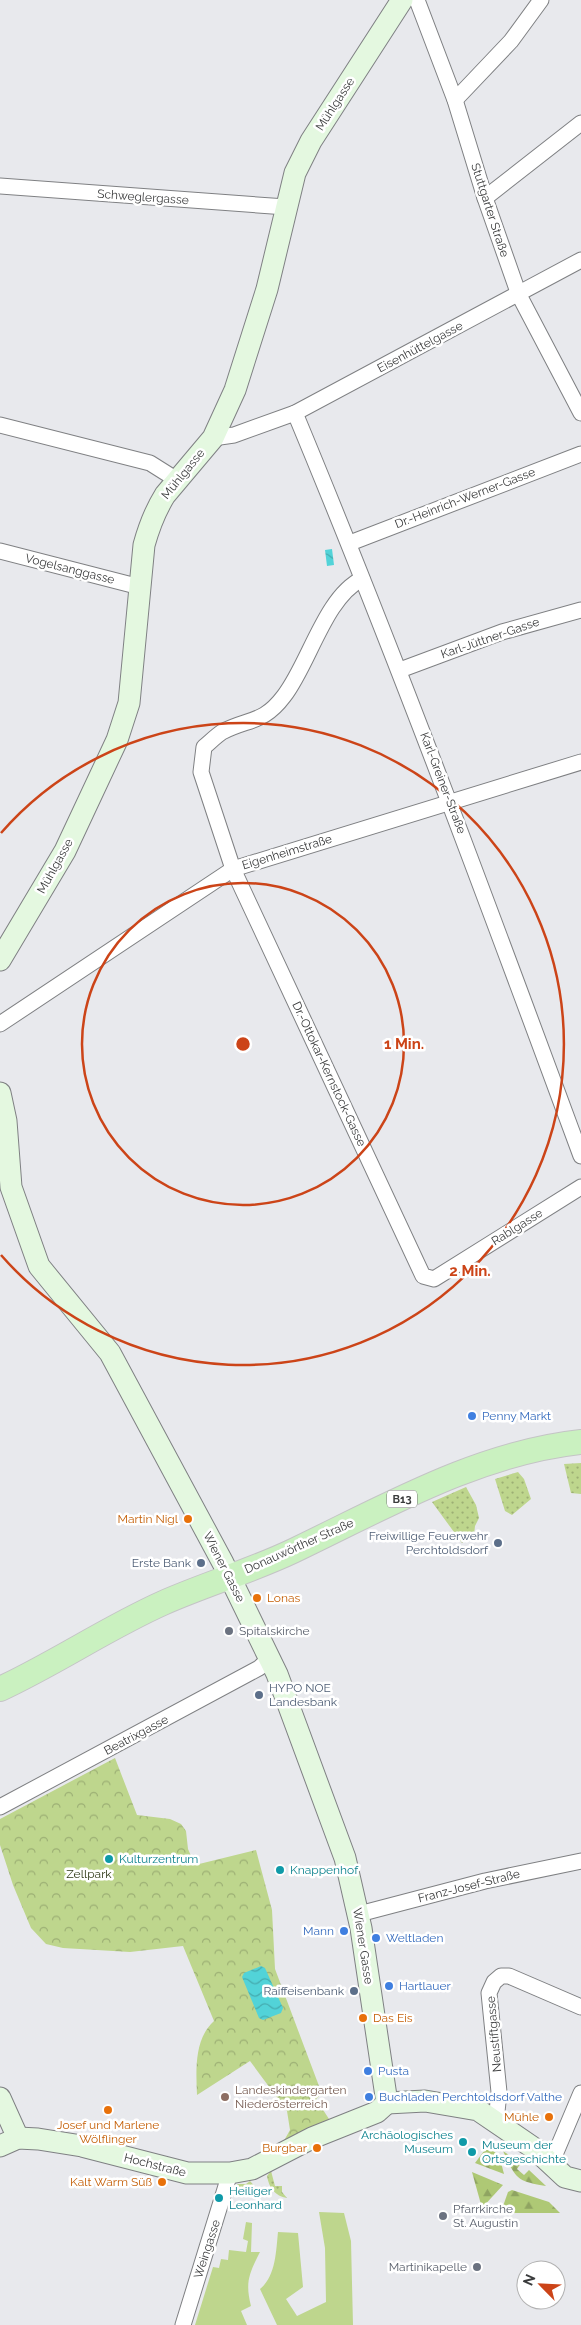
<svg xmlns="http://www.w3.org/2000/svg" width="581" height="2325" viewBox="0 0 581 2325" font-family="Raleway,sans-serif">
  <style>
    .grass { fill: url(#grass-dots) }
    .forest { fill: url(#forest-firs) }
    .park { fill: url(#park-crowns) }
    .garden { fill: #bed68d }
    .water { fill: url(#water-waves) }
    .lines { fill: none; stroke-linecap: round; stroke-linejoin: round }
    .street-casing { stroke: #7f8083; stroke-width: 17 }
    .secondary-casing { stroke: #7f8083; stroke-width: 23 }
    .primary-casing { stroke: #c4c4c5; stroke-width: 26 }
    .street { stroke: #fff; stroke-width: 15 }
    .secondary { stroke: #e4f8e0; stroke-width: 21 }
    .primary { stroke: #caf1c0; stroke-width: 24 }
    .ring { fill: none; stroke: #cc4418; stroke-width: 2.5 }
    .shop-dot { fill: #3f7fe0; stroke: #fff; stroke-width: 2 }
    .food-dot { fill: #e8710a; stroke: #fff; stroke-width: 2 }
    .service-dot { fill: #5c6f8a; stroke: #fff; stroke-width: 2 }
    .worship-dot { fill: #6b7280; stroke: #fff; stroke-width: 2 }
    .culture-dot { fill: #0f9aa8; stroke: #fff; stroke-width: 2 }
    .education-dot { fill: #8d6e63; stroke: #fff; stroke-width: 2 }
    .labels { text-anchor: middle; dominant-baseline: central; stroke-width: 5; stroke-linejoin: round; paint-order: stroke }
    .shield { fill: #fff; stroke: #767677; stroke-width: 1 }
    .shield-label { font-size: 11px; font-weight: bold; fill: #3b3c3d }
    .street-label { font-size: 12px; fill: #3b3c3d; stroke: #fff }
    .shop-label { font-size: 12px; fill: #366cbe; stroke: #fff; text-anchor: start }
    .food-label { font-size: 12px; fill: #c56008; stroke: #fff; text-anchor: end }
    .service-label { font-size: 12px; fill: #4e5e75; stroke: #fff; text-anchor: end }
    .worship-label { font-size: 12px; fill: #5b616d; stroke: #fff; text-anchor: start }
    .culture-label { font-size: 12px; fill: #0d838f; stroke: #fff; text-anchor: start }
    .park-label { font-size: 12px; fill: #2e3815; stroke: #fff }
    .education-label { font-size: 12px; fill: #785e54; stroke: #fff; text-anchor: start }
    .centre { fill: #cc4418; stroke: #fff; stroke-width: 2.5 }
    .ring-label { font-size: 15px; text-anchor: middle; font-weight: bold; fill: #cc4418; stroke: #fff; stroke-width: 5; stroke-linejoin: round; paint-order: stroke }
  </style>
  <defs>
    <pattern id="grass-dots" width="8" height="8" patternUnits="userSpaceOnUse" patternTransform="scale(1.25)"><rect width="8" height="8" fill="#bed68d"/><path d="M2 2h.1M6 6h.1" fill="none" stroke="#9caf74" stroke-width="1.8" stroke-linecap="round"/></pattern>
    <pattern id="forest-firs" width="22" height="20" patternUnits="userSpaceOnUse" patternTransform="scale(1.25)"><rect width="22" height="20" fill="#aec875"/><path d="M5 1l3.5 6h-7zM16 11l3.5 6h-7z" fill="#8fa461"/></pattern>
    <pattern id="park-crowns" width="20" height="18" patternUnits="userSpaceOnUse" patternTransform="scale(1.25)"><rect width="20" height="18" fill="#bed68d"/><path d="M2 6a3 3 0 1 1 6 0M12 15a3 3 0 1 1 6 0" fill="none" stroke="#9caf74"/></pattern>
    <pattern id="water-waves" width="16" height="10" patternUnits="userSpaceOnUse" patternTransform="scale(1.25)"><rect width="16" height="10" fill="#52d3d8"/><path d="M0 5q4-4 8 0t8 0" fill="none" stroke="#45acb0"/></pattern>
  </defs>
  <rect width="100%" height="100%" fill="#e8e9ed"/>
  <!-- grass -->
  <g class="grass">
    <path d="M581,1463v31l-10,-1 -7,-29z"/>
    <path d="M518,1472l6,7 7,20 -19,16 -7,-4 -10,-32z"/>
    <path d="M466,1487l10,18 3,13 -4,8 -1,9 -12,8 -30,-41z"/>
    <path d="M271,2171l4,15h7v6l5,6c-12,-2 -18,-10 -20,-22z"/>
    <path d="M250,2181l11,13 -1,2 -25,-4 2,-8h9z"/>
  </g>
  <!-- forest -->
  <g class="forest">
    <path d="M487,2147l12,8 5,19 -29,-11z"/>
    <path d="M503,2151l18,12 -4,6 7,6 5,-5 17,16c-31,-5 -30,-8 -43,-35z"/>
    <path d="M472,2172l31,13 -21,23z"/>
    <path d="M512,2190l37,12 11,11h-54l-4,-4 6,-17z"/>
  </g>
  <!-- park -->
  <path class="park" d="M115,1758l22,57 33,4 11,5 5,7 2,18 7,16 61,-15 16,60 3,59 47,125 -6,5 13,20 -48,27 9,-16 -3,-19 -37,-50 -53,34c-1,-25 -3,-56 17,-74l-31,-75 -53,6 -67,-4 -17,-4 -15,-16 -18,-43 -13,-40v-26z"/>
  <!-- garden -->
  <g class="garden">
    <path d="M319,2212l25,1 7,28 2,84h-76l-17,-36c16,-13 16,-38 18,-57l20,1 5,54 -17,12 11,17 29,-14 -1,-54z"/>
    <path d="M246,2222l6,1 -1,29h9c-11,22 -15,30 -9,54l-10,5 6,14h-52l18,-58 6,1 2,-9 7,1 1,-10 17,2 2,-11 -5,-2z"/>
  </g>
  <!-- water -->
  <g class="water">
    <path d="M332,549l2,16 -7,1 -2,-16z"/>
    <path d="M261,1966l4,2 18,40 -2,5 -18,7 -4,-2 -17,-41 2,-4z"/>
  </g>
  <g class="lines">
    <defs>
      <g id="street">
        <path d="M417,0l38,100 30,98 34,97 62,118"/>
        <path d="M455,100l56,-59 30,-41"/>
        <path d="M0,186l286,21"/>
        <path d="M485,198l96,-75"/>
        <path d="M295,413c102,245 194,494 286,743"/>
        <path d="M0,425l150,38 27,17"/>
        <path d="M213,438l21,-3 61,-22 286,-153"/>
        <path d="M350,543l231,-89"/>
        <path d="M0,551l140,36"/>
        <path d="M362,579c-37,18 -53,85 -78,117 -21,28 -35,22 -62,36 -6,4 -12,10 -18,15l-3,25 32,97 190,407 11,3 147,-92"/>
        <path d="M400,670l102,-38 79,-22"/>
        <path d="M0,1024l233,-155 348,-107"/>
        <path d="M0,1807l259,-139 10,-9"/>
        <path d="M359,1914l126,-33 96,-20"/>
        <path d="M496,2122l3,-30 -10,-99 5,-11 7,-6h8l72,31"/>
        <path d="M551,2164l30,-71"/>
        <path d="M183,2325l47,-152"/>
      </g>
      <g id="secondary">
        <path d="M0,960l65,-109 52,-111 12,-37 15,-158c5,-18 11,-34 21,-50l48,-57 22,-48 32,-101 28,-116 16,-32 91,-141"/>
        <path d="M0,1093l6,28 5,66 28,79 71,87 113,210 54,111 68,184 16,70 26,175"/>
        <path d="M0,2098l18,40"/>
        <path d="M387,2103l38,-2 53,9 57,39 30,28 16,4"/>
        <path d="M0,2146l18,-8 20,1 44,7 105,27h43l22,-4 60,-31 65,-26 10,-9"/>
      </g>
      <path id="primary" d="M0,1689c56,-26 107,-61 163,-86 43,-19 88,-32 130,-52 92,-44 185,-98 288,-109"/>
    </defs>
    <!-- street casing -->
    <use href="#street" class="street-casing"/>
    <!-- secondary casing -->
    <use href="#secondary" class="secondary-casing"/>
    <!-- primary casing -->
    <use href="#primary" class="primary-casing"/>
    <!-- street -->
    <use href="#street" class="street"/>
    <!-- secondary -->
    <use href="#secondary" class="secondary"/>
    <!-- primary -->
    <use href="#primary" class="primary"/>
  </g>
  <!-- distance rings -->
  <g class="ring">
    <circle cx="243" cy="1044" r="161"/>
    <path d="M1 833A321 321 0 1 1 1 1255"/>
  </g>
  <!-- markers -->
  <g class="shop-dot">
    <circle cx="472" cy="1416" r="5"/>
    <circle cx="344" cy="1931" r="5"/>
    <circle cx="376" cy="1938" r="5"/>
    <circle cx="389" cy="1986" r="5"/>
    <circle cx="368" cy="2071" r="5"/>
    <circle cx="369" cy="2097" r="5"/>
  </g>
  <g class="food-dot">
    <circle cx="188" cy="1519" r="5"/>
    <circle cx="257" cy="1598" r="5"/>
    <circle cx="363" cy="2018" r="5"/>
    <circle cx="108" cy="2110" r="5"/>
    <circle cx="549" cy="2117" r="5"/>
    <circle cx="317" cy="2148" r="5"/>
    <circle cx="162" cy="2182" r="5"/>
  </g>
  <g class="service-dot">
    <circle cx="498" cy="1543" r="5"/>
    <circle cx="201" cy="1563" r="5"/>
    <circle cx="259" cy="1695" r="5"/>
    <circle cx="354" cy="1991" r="5"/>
  </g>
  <g class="worship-dot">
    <circle cx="229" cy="1631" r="5"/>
    <circle cx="443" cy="2216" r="5"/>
    <circle cx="477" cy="2267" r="5"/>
  </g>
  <g class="culture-dot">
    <circle cx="109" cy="1859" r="5"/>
    <circle cx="280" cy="1870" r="5"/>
    <circle cx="463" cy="2142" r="5"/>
    <circle cx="472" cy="2152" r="5"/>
    <circle cx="219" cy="2198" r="5"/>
  </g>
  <circle class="education-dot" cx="225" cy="2097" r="5"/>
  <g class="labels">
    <!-- shield labels -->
    <rect class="shield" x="387" y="1490.5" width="30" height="17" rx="4"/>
    <g class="shield-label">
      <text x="402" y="1499">B13</text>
    </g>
    <!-- street labels -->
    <g class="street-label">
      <text transform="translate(335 104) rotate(-57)">Mühlgasse</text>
      <text transform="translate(143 197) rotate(4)">Schweglergasse</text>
      <text transform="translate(490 210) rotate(72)">Stuttgarter Straße</text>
      <text transform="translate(420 347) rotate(-28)">Eisenhüttelgasse</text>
      <text transform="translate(183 474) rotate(-51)">Mühlgasse</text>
      <text transform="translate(465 498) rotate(-21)">Dr.-Heinrich-Werner-Gasse</text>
      <text transform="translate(70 569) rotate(14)">Vogelsanggasse</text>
      <text transform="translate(490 638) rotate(-19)">Karl-Jüttner-Gasse</text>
      <text transform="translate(443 783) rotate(69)">Karl-Greiner-Straße</text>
      <text transform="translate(287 852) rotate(-17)">Eigenheimstraße</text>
      <text transform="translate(55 866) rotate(-61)">Mühlgasse</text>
      <text transform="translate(329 1074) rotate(65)">Dr.-Ottokar-Kernstock-Gasse</text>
      <text transform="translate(517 1227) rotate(-32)">Rablgasse</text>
      <text transform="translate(299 1546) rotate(-24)">Donauwörther Straße</text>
      <text transform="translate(224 1567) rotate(63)">Wiener Gasse</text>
      <text transform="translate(136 1735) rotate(-28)">Beatrixgasse</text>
      <text transform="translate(469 1886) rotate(-14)">Franz-Josef-Straße</text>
      <text transform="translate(363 1946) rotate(81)">Wiener Gasse</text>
      <text transform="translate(494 2034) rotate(-95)">Neustiftgasse</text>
      <text transform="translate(155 2165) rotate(14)">Hochstraße</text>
      <text transform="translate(207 2249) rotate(-72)">Weingasse</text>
    </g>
    <!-- shop labels -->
    <g class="shop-label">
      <text x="482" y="1416">Penny Markt</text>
      <text x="334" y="1931" text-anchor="end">Mann</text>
      <text x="386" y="1938">Weltladen</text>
      <text x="399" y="1986">Hartlauer</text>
      <text x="378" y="2071">Pusta</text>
      <text x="379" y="2097">Buchladen Perchtoldsdorf Valthe</text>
    </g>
    <!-- food labels -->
    <g class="food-label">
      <text x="178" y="1519">Martin Nigl</text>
      <text x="267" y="1598" text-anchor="start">Lonas</text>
      <text x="373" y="2018" text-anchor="start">Das Eis</text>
      <text x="539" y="2117">Mühle</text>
      <text x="108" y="2125" text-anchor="middle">Josef und Marlene<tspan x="108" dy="14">Wölflinger</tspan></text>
      <text x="307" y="2148">Burgbar</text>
      <text x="152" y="2182">Kalt Warm Süß</text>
    </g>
    <!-- service labels -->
    <g class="service-label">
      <text x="488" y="1536">Freiwillige Feuerwehr<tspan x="488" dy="14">Perchtoldsdorf</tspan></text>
      <text x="191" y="1563">Erste Bank</text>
      <text x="269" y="1688" text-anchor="start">HYPO NOE<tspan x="269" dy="14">Landesbank</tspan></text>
      <text x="344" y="1991">Raiffeisenbank</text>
    </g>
    <!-- worship labels -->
    <g class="worship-label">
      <text x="239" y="1631">Spitalskirche</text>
      <text x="453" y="2209">Pfarrkirche<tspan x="453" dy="14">St. Augustin</tspan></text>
      <text x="467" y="2267" text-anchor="end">Martinikapelle</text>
    </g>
    <!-- culture labels -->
    <g class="culture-label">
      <text x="119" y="1859">Kulturzentrum</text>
      <text x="290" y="1870">Knappenhof</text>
      <text x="453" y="2135" text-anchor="end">Archäologisches<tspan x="453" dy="14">Museum</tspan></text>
      <text x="482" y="2145">Museum der<tspan x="482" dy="14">Ortsgeschichte</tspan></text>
      <text x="229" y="2191">Heiliger<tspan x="229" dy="14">Leonhard</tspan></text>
    </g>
    <!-- park labels -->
    <g class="park-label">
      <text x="89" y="1874">Zellpark</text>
    </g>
    <!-- education labels -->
    <g class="education-label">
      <text x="235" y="2090">Landeskindergarten<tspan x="235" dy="14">Niederösterreich</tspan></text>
    </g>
  </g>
  <circle cx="243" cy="1044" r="8" class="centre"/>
  <g class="ring-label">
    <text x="404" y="1049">1 Min.</text>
    <text x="470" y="1276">2 Min.</text>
  </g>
  <!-- north arrow -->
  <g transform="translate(541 2285) rotate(294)"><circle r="24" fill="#ffffff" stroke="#b1b1b1"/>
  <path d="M0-4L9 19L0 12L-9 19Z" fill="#cc4418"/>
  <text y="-8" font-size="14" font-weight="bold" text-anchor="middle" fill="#3b3c3d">N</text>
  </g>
</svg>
